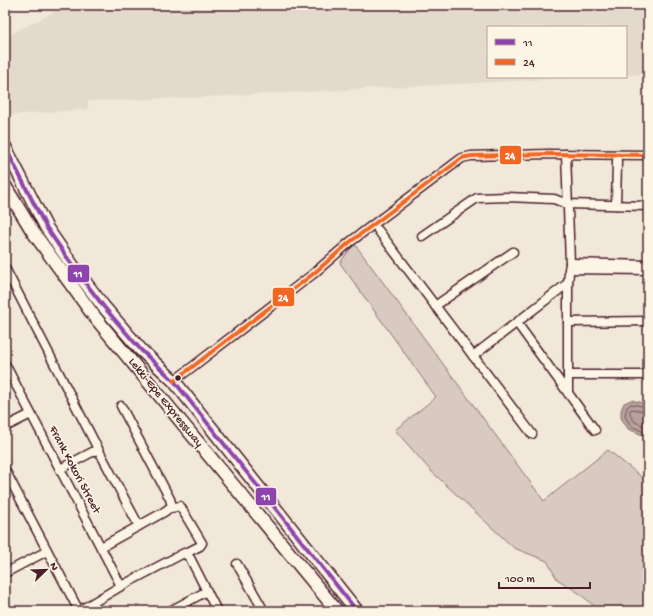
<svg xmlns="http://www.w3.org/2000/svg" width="653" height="616" viewBox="0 0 653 616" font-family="'Gochi Hand',sans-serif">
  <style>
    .built { fill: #e4d9cd }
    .green { fill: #d8cac0; stroke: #917476 }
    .water { fill: #b6a19c; stroke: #8b6d6f }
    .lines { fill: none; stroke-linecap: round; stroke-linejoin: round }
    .shore { stroke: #755358; stroke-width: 1 }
    .minor-casing { stroke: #4a1f2b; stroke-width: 11 }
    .highway-casing { stroke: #4a1f2b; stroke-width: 15 }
    .minor { stroke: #fcf5e5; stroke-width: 8 }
    .highway { stroke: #fcf5e5; stroke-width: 12 }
    .bus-1-casing { stroke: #fcf5e5; stroke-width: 7 }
    .bus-2-casing { stroke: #fcf5e5; stroke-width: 7 }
    .bus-1 { stroke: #8e44ad; stroke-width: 4 }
    .bus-2 { stroke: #f26522; stroke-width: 4 }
    .bus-dot { fill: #4a1f2b; stroke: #fcf5e5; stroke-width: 1.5 }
    .labels { text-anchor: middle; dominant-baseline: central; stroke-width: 3.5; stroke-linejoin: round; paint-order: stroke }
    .street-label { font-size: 12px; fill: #4a1f2b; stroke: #fcf5e5 }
    .line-badge { stroke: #fcf5e5; stroke-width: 1.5 }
    .badge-label { font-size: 11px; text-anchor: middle; font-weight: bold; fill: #fff }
  </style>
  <rect width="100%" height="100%" fill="#f1e8da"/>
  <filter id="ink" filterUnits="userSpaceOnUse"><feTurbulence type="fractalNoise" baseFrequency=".025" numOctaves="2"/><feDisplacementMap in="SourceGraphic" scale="8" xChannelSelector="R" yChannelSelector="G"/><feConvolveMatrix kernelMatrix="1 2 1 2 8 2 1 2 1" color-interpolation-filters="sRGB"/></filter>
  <g filter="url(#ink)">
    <!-- built -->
    <path class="built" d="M68,5h580v69l-22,1v-48h-138v50h103l-404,21 -99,3v8l-76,6 -7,-16v-62z"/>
    <!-- green -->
    <path class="green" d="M354,243l190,258 64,-51 40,32v129h-48l-21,-18 -22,-14 -10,-18 -33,-13 -83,-77 -36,-41 41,-33 -96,-134z"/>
    <!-- water -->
    <path class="water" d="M631,400l17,4v38l-3,-6 -17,-7 -7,-11v-8l3,-7z"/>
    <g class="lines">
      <!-- shore -->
      <g class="shore">
        <path d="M648,407l-17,-3 -4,3 -2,9 6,10 17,8"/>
        <path d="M648,412l-16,-3 -2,1v5l5,7 13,6"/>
      </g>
      <defs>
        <g id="minor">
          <path d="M616,205l1,-44"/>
          <path d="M378,230l154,204"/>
          <path d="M422,236l55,-38 30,-1 47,2 13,5 81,2"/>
          <path d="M570,263l78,2"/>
          <path d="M5,268l93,181 41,77"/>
          <path d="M569,269l79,1"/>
          <path d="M435,306l78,-54"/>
          <path d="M568,322l80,-1"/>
          <path d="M517,323l78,107"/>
          <path d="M473,356l95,-73 2,-20 -4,-109"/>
          <path d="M5,364l116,222"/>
          <path d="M568,375h80"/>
          <path d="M174,381l139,-107 37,-32 112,-84 9,-2 78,-2 99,1"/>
          <path d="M568,393v-110"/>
          <path d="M5,427l26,-13"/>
          <path d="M60,469l38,-20"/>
          <path d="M5,470l74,141"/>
          <path d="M171,508l9,-2 22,37 -2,3 -14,7"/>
          <path d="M101,547l63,-35 8,-6 -2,-7 -49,-93"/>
          <path d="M237,564l27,47"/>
          <path d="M5,573l42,-22"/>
          <path d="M79,611l42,-25 63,-33 6,5 27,53"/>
          <path d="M170,611l37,-20"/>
        </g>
        <g id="highway">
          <path d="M5,147l41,80 29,42 29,38 37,43 33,31 183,230"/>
          <path d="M5,186l28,46 61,84 243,295"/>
        </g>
      </defs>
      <!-- minor casing -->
      <use href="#minor" class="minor-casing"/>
      <!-- highway casing -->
      <use href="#highway" class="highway-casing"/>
      <!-- minor -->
      <use href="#minor" class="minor"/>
      <!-- highway -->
      <use href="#highway" class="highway"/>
      <defs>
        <path id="bus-1" d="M5,147l41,80 29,42 29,38 37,43 33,31 183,230"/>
        <path id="bus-2" d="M174,381l139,-107 37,-32 112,-84 9,-2 78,-2 99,1"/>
      </defs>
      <!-- bus-1 casing -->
      <use href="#bus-1" class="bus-1-casing"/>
      <!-- bus-2 casing -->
      <use href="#bus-2" class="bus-2-casing"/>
      <!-- bus-1 -->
      <use href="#bus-1" class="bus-1"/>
      <!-- bus-2 -->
      <use href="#bus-2" class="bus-2"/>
    </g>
  </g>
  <!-- markers -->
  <circle class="bus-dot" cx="178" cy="378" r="3.5"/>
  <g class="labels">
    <!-- street labels -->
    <g class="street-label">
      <text transform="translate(165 403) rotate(51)">Lekki-Epe Expressway</text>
      <text transform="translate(74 470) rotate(62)">Frank Kokori Street</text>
    </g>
  </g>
  <g class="line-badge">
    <rect x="499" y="145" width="23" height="20" rx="4" fill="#f26522"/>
    <rect x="67" y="264" width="23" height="19" rx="4" fill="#8e44ad"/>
    <rect x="272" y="287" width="23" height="20" rx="4" fill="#f26522"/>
    <rect x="255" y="487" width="22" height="19" rx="4" fill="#8e44ad"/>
  </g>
  <g class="badge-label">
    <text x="510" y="159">24</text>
    <text x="78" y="277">11</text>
    <text x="283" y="301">24</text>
    <text x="266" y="500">11</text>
  </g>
  <!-- margin -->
  <rect width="653" height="616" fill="none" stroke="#fcf5e5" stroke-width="20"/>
  <rect x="10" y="10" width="633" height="596" fill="none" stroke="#4a1f2b" stroke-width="1.5" filter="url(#ink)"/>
  <!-- legend -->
  <rect x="487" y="26" width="140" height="52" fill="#fcf5e5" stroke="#b59f9b"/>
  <rect x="495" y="39" width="20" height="6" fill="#8e44ad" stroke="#b59f9b"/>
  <text x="523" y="46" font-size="12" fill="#4a1f2b">11</text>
  <rect x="495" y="59" width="20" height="6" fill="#f26522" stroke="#b59f9b"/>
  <text x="523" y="66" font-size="12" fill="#4a1f2b">24</text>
  <!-- north arrow -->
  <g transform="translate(46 570) rotate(67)" stroke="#fcf5e5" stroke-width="3" paint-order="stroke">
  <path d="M0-3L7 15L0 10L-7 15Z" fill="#4a1f2b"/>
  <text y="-6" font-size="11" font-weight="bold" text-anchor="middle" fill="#4a1f2b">N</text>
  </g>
  <!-- scale -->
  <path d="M499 582v6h91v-6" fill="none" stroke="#4a1f2b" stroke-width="2"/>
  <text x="505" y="582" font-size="12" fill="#4a1f2b" stroke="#fcf5e5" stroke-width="3" paint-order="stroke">100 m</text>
</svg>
